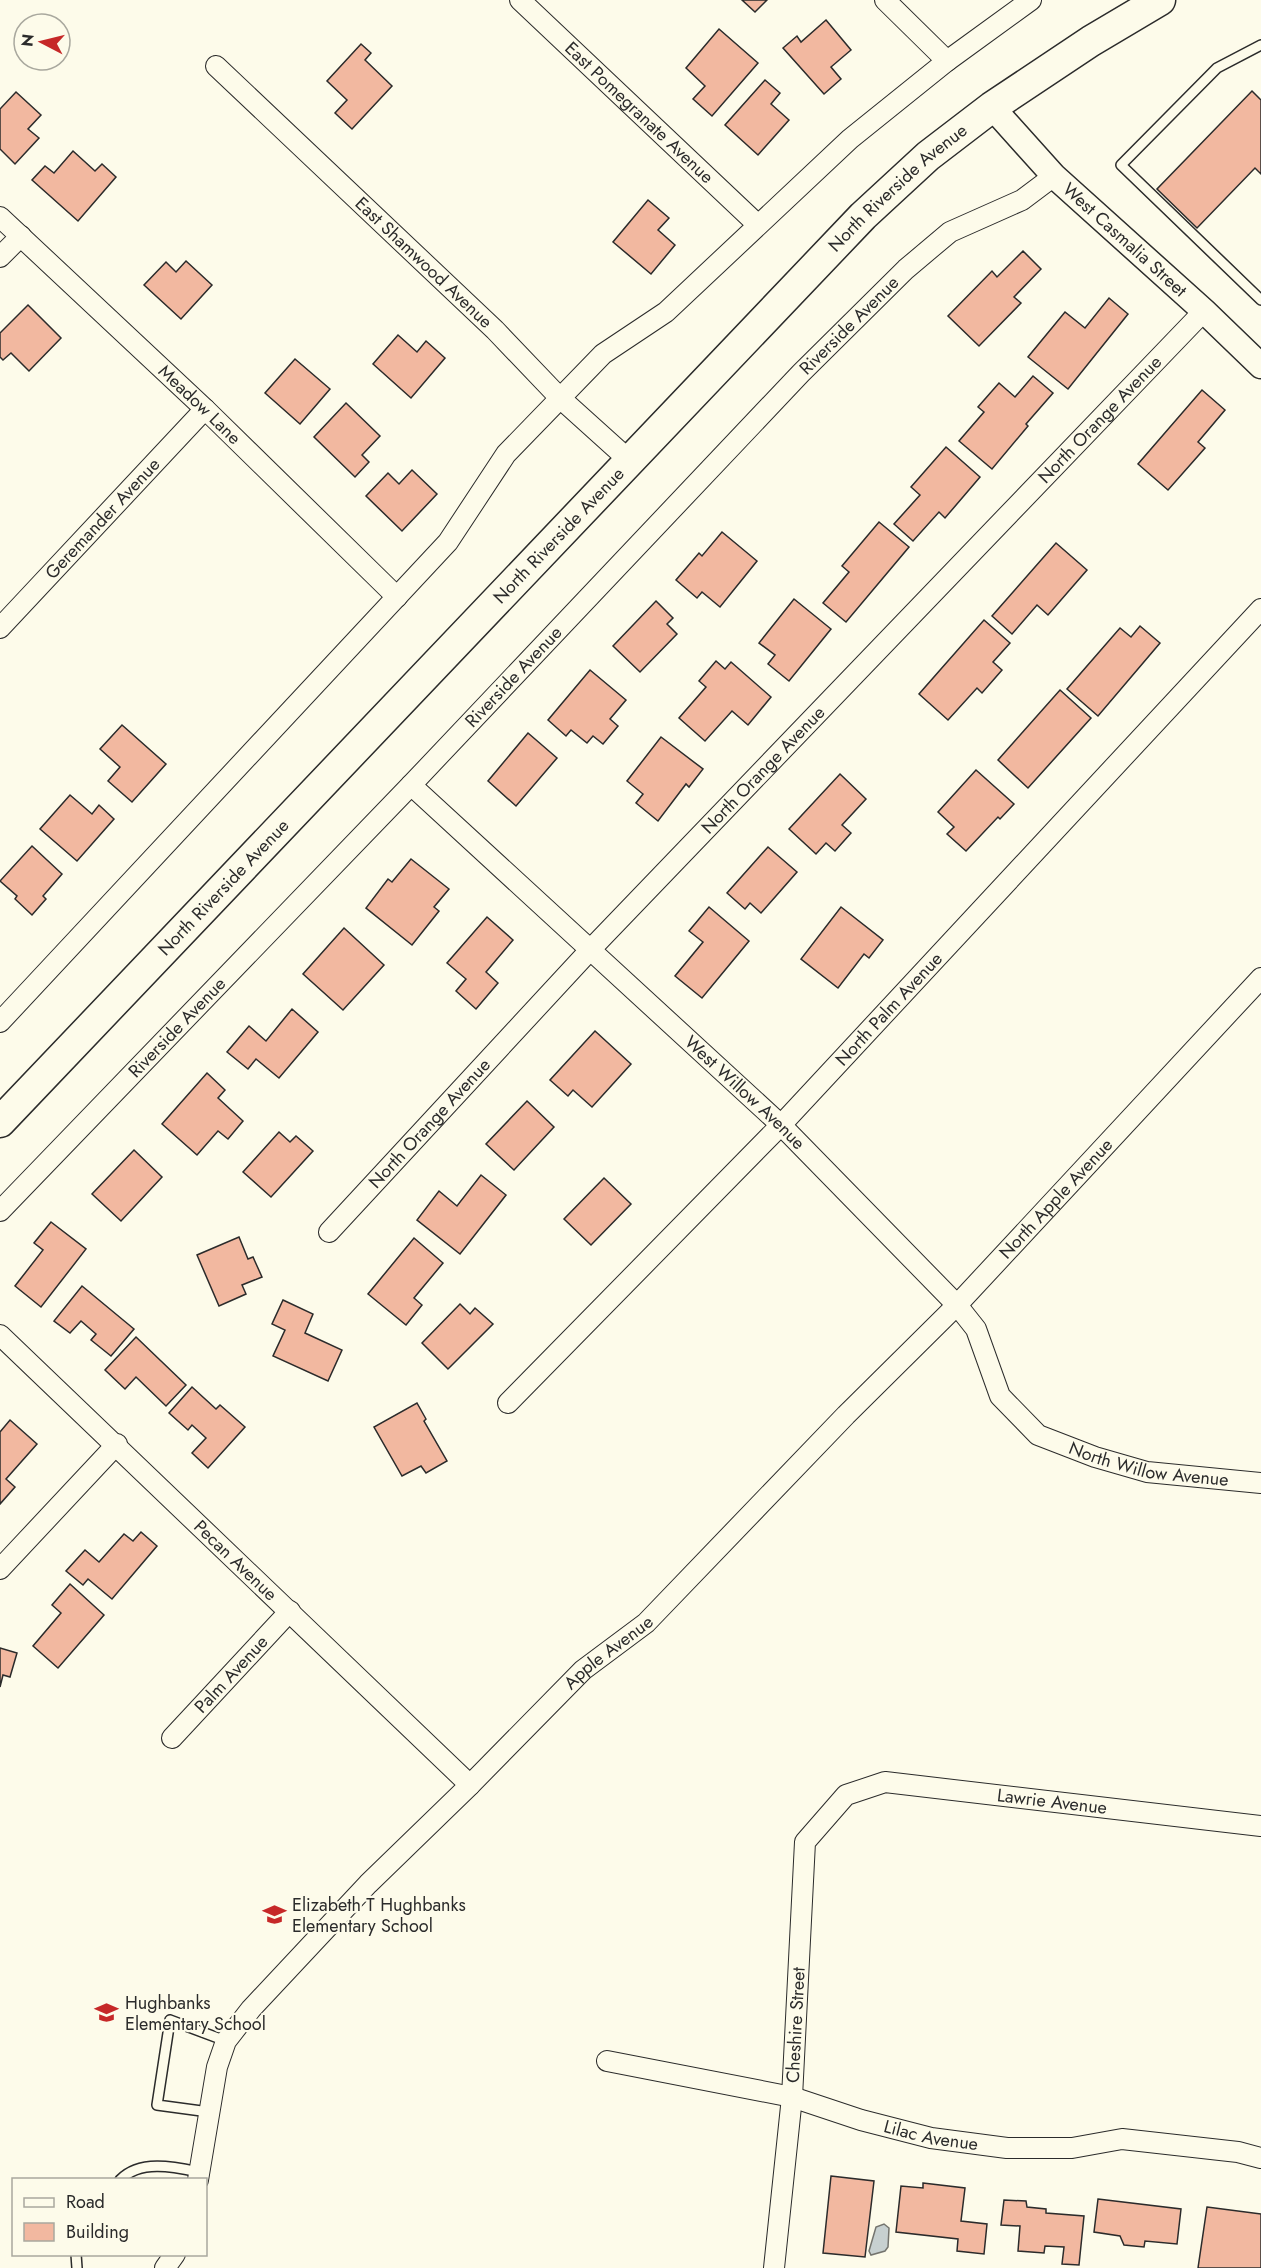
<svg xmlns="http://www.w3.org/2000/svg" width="1261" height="2268" viewBox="0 0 1261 2268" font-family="Jost,sans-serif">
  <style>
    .water { fill: #c7d0d0; stroke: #74746e; stroke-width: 1.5 }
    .building { fill: #f2b8a0; stroke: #2b2b2b; stroke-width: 1.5 }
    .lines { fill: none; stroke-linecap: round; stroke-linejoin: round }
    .service-casing { stroke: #2b2b2b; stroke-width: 12 }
    .minor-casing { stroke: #2b2b2b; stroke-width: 22 }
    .tertiary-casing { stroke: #2b2b2b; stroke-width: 27 }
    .primary-casing { stroke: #2b2b2b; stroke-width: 33 }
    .service { stroke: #fdfbea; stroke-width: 9 }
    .minor { stroke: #fdfbea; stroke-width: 20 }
    .tertiary { stroke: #fdfbea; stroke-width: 24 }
    .primary { stroke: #fdfbea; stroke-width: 30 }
    .labels { text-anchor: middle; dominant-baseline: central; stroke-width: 4.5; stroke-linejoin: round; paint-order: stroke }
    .street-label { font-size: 18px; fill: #2b2b2b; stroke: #fdfbea }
    .poi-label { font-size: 18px; fill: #2b2b2b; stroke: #fdfbea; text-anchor: start }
  </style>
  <rect width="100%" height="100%" fill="#fdfbea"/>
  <!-- water -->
  <path class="water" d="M884,2224l5,4 -1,19 -3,4 -14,4 -2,-4 7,-24z"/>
  <!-- building -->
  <g class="building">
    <path d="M742,0h25l-12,12z"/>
    <path d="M826,20l25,30 -20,17 10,12 -17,15 -41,-46 14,-12 4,6z"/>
    <path d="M719,29l39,34 -46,53 -19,-17 12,-13 -19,-18z"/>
    <path d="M361,44l10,9 -6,7 27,26 -40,43 -17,-16 12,-13 -20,-19z"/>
    <path d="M765,80l15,13 -9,11 18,16 -31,35 -33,-30z"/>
    <path d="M1252,91l9,9v74l-6,-6 -58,60 -40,-39z"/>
    <path d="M16,92l25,23 -13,14 11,9 -24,26 -15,-15v-40z"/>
    <path d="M73,151l22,20 7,-7 14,13 -38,44 -46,-41 13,-14 9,7z"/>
    <path d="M648,200l21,18 -11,12 17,15 -24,29 -38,-32z"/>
    <path d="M1023,251l18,18 -27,28 7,6 -42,43 -31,-30 44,-45 5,6z"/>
    <path d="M186,261l26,24 -31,34 -37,-34 22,-23 10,10z"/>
    <path d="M1109,298l19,16 -60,75 -40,-32 37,-45 20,16z"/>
    <path d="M28,305l33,33 -32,33 -18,-18 -8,7 -3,-3v-24z"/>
    <path d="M398,335l19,17 9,-11 19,17 -34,40 -38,-34z"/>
    <path d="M295,359l35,30 -30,35 -35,-31z"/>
    <path d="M1033,376l20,17 -27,31 2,2 -36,43 -33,-28 25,-29 -6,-5 21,-24 16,14z"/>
    <path d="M1202,390l23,20 -27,32 7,6 -37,42 -30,-26z"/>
    <path d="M346,403l34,33 -18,19 7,7 -14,15 -41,-40z"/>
    <path d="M946,447l34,30 -35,41 -6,-6 -26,29 -19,-17 26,-29 -9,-8z"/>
    <path d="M412,470l25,24 -35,37 -36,-35 22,-23 11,11z"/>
    <path d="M879,522l30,25 -63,75 -23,-19 26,-31 -7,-6z"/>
    <path d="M722,532l35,29 -37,46 -18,-15 -5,6 -21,-18 23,-27 3,3z"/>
    <path d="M1056,543l31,27 -39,45 -11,-10 -25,29 -20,-18z"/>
    <path d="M794,599l37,30 -42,52 -21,-17 7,-9 -16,-12z"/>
    <path d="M656,601l17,17 -6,6 10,10 -37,38 -27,-26z"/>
    <path d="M984,620l26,23 -17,19 9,8 -20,23 -5,-5 -29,32 -29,-26z"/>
    <path d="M1140,626l20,17 -62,73 -31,-27 53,-61 11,9z"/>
    <path d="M716,661l9,8 6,-7 40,35 -23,28 -16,-14 -27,30 -26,-23 27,-31 -7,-6z"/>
    <path d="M590,670l36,30 -16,19 8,7 -15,18 -10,-8 -6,7 -16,-13 -5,6 -18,-16z"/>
    <path d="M1060,690l31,28 -63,70 -30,-28z"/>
    <path d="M122,725l44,39 -34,38 -24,-21 12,-14 -20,-18z"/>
    <path d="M528,733l29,25 -41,48 -28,-25z"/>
    <path d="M661,737l42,32 -14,18 -3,-3 -28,37 -22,-18 7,-9 -16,-13z"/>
    <path d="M976,770l38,34 -14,15 -2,-2 -32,34 -19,-17 7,-7 -16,-15z"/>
    <path d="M840,774l26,25 -24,26 9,8 -16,18 -9,-8 -10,11 -27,-25z"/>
    <path d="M70,795l22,19 7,-9 15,14 -37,42 -37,-32z"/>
    <path d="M32,846l30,28 -19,22 3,3 -14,16 -17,-16 2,-3 -17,-15z"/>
    <path d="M768,847l29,25 -36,41 -11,-10 -5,6 -18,-16z"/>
    <path d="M411,859l38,30 -15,18 5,4 -27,34 -46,-37 22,-29 4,3z"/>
    <path d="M709,907l40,34 -47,57 -27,-22 28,-34 -14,-11z"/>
    <path d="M841,907l42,33 -14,18 -5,-4 -26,34 -37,-29z"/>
    <path d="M487,917l26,23 -27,32 12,11 -22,26 -20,-18 10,-12 -19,-16z"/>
    <path d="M344,928l40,37 -41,45 -40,-36z"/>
    <path d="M292,1009l26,23 -39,46 -23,-19 -8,10 -21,-17 22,-26 17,15z"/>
    <path d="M595,1031l36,33 -39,43 -19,-17 -5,6 -18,-16z"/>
    <path d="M207,1073l18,17 -7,8 25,23 -15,18 -10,-8 -21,24 -35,-31z"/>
    <path d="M527,1101l27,26 -40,43 -28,-26z"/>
    <path d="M279,1132l11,10 6,-6 17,15 -42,46 -28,-25z"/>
    <path d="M134,1150l28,27 -41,44 -29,-27z"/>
    <path d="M481,1175l25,20 -46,59 -43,-34 22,-29 18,15z"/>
    <path d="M604,1178l27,26 -40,41 -27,-26z"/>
    <path d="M51,1222l35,27 -45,58 -26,-21 28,-36 -9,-7z"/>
    <path d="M239,1237l9,22 5,-2 9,20 -20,8 4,9 -27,12 -22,-51z"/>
    <path d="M414,1238l29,25 -29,35 8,7 -16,20 -38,-31z"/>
    <path d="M82,1286l52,43 -23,27 -20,-16 5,-6 -15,-13 -11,12 -16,-12z"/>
    <path d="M283,1300l30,14 -8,19 37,17 -14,31 -55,-25 12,-26 -13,-6z"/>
    <path d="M460,1304l10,10 5,-6 18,16 -45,45 -26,-26z"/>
    <path d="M136,1337l50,48 -20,21 -30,-29 -11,12 -20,-19z"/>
    <path d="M192,1387l24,22 4,-4 25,22 -37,41 -16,-15 14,-15 -14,-13 -4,5 -19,-17z"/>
    <path d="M417,1403l9,16 -2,2 23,40 -21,12 -5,-7 -19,10 -28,-49z"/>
    <path d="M10,1420l27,24 -31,35 9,8 -15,17v-72z"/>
    <path d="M141,1532l16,14 -45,53 -24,-20 -5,6 -17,-14 19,-21 14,12 25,-28 9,7z"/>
    <path d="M70,1584l34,31 -46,53 -25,-22 28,-33 -9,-8z"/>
    <path d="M0,1648l17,5 -7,24 -7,-2 -3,12z"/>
    <path d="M831,2176l43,5 -9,76 -42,-4z"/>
    <path d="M923,2183l42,5 -4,33 26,3 -3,30 -27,-3 1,-12 -62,-7 5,-46 22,2z"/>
    <path d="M1098,2199l83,10 -4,35 -32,-3 -1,6 -20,-2 -4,-9 -26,-4z"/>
    <path d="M1004,2200l22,1 1,6 19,2v4l38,3 -5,49 -17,-1 2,-17 -19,-1 -1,7 -26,-2 2,-25 -19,-1z"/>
    <path d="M1207,2207l54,7v54h-63z"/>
  </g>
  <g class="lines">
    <defs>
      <g id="service">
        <path d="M1261,45l-44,23 -96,97 140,135"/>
        <path d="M209,2112l-52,-7 13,-85 56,21"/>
        <path d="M120,2180c20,-21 55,-13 79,-8"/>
        <path d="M76,2254l1,14"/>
      </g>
      <g id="minor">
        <path id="s1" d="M520,0l238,225"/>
        <path d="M885,0l62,61"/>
        <path id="s2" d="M216,66l279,264 64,67 71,64"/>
        <path id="s3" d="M0,217l205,192 192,188"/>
        <path d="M0,257l21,-21"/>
        <path id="s4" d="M0,628l205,-219"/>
        <path id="s5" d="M411,785l370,340 176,180 19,24 24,67 38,39 57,22 52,15 114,11"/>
        <path d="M0,1022l448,-480 58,-88 97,-100 63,-42 184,-173 97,-78 84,-61"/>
        <path id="s6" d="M0,1211l411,-426 390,-412 105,-104 44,-37 72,-32 32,-24"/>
        <path id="s7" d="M329,1232l261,-282 614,-639"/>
        <path id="s8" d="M0,1335l470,450"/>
        <path id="s9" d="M508,1403l273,-278 480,-516"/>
        <path d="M0,1569l117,-125"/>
        <path id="s10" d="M172,1738l118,-127"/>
        <path id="s11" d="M607,2061l185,36 69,23 70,18 76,10h65l50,-9 116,13 23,6"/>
        <path id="s12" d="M198,2180l19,-113 9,-26 25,-32 117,-125 102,-99 113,-115 63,-47 200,-208 111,-110 304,-327"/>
        <path d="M165,2268l10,-14"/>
        <path id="s13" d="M774,2268l18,-171 13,-255 41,-47 39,-13 376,44"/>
      </g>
      <g id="tertiary">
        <path id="s14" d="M992,107l62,69 150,135 57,55"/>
      </g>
      <g id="primary">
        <path id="s15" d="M0,1122l863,-906 65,-60 64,-49 99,-66 69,-41"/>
      </g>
    </defs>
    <!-- service casing -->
    <use href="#service" class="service-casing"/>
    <!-- minor casing -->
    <use href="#minor" class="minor-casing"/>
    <!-- tertiary casing -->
    <use href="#tertiary" class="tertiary-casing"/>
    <!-- primary casing -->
    <use href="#primary" class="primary-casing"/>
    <!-- service -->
    <use href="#service" class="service"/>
    <!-- minor -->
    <use href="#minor" class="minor"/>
    <!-- tertiary -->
    <use href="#tertiary" class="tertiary"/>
    <!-- primary -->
    <use href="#primary" class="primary"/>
  </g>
  <!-- icons -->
  <defs>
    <symbol id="school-bare" viewBox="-9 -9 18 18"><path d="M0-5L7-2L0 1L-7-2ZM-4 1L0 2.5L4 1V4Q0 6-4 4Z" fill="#c62828" stroke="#fdfbea" stroke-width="2.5" paint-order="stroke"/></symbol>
  </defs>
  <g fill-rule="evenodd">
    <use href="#school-bare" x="258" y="1898" width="33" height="33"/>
    <use href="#school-bare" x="90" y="1996" width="33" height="33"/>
  </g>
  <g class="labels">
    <!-- street labels -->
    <g class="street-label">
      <text stroke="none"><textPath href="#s1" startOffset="164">East Pomegranate Avenue</textPath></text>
      <text stroke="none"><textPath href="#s15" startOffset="1296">North Riverside Avenue</textPath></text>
      <text stroke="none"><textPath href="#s14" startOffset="188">West Casmalia Street</textPath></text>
      <text stroke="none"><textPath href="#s2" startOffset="286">East Shamwood Avenue</textPath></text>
      <text stroke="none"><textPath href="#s6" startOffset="1227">Riverside Avenue</textPath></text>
      <text stroke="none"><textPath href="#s3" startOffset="274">Meadow Lane</textPath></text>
      <text stroke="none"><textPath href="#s7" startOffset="1120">North Orange Avenue</textPath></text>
      <text stroke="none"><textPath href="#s4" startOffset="150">Geremander Avenue</textPath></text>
      <text stroke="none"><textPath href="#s15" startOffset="810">North Riverside Avenue</textPath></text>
      <text stroke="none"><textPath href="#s6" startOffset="741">Riverside Avenue</textPath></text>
      <text stroke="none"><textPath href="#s7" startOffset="634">North Orange Avenue</textPath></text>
      <text stroke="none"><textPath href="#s15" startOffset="324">North Riverside Avenue</textPath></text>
      <text stroke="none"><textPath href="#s9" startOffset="548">North Palm Avenue</textPath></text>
      <text stroke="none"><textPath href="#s6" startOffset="255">Riverside Avenue</textPath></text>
      <text stroke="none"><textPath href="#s5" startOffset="454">West Willow Avenue</textPath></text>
      <text stroke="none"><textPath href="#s7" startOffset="148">North Orange Avenue</textPath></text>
      <text stroke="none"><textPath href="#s12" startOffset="1326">North Apple Avenue</textPath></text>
      <text stroke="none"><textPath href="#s5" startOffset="1026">North Willow Avenue</textPath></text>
      <text stroke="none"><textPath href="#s8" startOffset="326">Pecan Avenue</textPath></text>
      <text stroke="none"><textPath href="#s12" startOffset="688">Apple Avenue</textPath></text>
      <text stroke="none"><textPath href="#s10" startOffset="87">Palm Avenue</textPath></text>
      <text stroke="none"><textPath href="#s13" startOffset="699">Lawrie Avenue</textPath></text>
      <text stroke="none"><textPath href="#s13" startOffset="244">Cheshire Street</textPath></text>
      <text stroke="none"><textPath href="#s11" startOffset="333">Lilac Avenue</textPath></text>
    </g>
    <!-- poi labels -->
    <g class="poi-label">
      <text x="292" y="1905">Elizabeth T Hughbanks<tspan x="292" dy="21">Elementary School</tspan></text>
      <text x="125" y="2003">Hughbanks<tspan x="125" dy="21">Elementary School</tspan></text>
    </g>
  </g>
  <!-- legend -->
  <rect x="12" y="2178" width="195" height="78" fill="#fdfbea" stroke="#a9a89e" stroke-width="1.5"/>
  <rect x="24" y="2198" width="30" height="9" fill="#fdfbea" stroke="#a9a89e" stroke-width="1.5"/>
  <text x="66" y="2208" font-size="18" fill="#2b2b2b">Road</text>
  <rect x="24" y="2223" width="30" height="18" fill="#f2b8a0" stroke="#a9a89e" stroke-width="1.5"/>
  <text x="66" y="2238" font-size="18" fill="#2b2b2b">Building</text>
  <!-- north arrow -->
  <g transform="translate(42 42) rotate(277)"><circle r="28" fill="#fdfbea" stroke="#a9a89e" stroke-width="1.5"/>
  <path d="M0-4.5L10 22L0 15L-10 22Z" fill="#c62828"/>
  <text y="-9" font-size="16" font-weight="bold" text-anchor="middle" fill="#2b2b2b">N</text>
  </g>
</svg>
